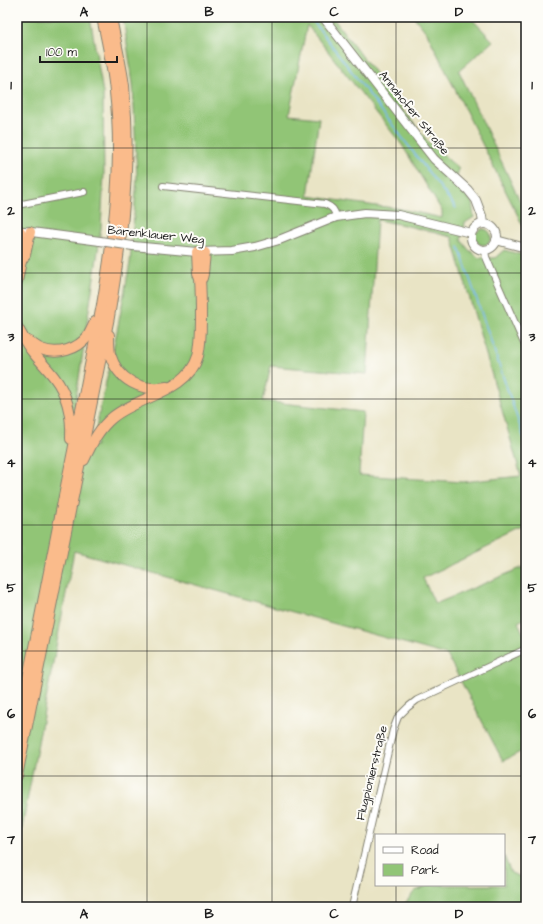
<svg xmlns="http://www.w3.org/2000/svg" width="543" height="924" viewBox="0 0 543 924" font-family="'Architects Daughter',sans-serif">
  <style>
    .green { fill: #91c576; stroke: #567049; fill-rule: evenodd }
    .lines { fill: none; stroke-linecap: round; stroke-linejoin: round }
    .stream { stroke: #79baed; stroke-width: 1.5 }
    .minor-casing { stroke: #828070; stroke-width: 8 }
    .tertiary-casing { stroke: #828070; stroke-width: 10 }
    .trunk-casing { stroke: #828070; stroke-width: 12 }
    .minor { stroke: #fff; stroke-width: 6 }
    .tertiary { stroke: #fff; stroke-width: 8 }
    .trunk { stroke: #fabb8b; stroke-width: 10 }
    .tertiary-bridge-casing { stroke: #828070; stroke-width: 10; stroke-linecap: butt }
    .tertiary-bridge { stroke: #fff; stroke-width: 8 }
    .grid { fill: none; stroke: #1c1c1c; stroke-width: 1; stroke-opacity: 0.55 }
    .labels { text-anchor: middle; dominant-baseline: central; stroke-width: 4; stroke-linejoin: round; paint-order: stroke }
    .street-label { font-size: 12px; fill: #1c1c1c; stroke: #fdfcf7 }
    .neatline { fill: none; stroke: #1c1c1c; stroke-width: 1.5 }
    .grid-label { font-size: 13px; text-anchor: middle; font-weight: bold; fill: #1c1c1c }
  </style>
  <rect width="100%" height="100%" fill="#fdfcf7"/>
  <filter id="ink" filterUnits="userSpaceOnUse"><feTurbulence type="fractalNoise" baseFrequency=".025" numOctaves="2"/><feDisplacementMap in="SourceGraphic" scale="8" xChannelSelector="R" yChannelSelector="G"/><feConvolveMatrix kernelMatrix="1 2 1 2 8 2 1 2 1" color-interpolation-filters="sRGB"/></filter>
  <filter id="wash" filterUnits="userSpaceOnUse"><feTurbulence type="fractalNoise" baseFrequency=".012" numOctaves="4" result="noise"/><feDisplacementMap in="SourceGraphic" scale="16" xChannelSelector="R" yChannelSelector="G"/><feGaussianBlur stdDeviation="0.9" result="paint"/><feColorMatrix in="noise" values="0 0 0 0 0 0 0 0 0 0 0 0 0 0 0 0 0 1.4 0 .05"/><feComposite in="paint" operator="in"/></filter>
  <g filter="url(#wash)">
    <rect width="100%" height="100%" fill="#e9e4c5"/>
    <!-- green -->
    <g class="green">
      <path d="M17,17h73l13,76 1,81 -3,54 -4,30 -9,58 -5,36 -8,52 -9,36 30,6 1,-23 20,-92 13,-68 7,-85 -4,-94 -10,-67h209l96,125 31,27 -4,13 17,20 2,15 -9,6 -4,17 8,10 10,8h16l9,-8 22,6v273l-103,49 12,26 91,-38v52l-8,4 8,17v110l-23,12 -56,-106 -373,-104 -55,293 -2,19v-218l1,-4h-1zM307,25l95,120 40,66v7l-46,-10 -20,-2 -68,-10 11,-78 -30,-3zM377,220l27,5 48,12 69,239 -59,6 -103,-7 4,-63 -100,-11 8,-35 96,8z"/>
      <path d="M414,17h56l23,24 -34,30 67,143v18l-99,-199z"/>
      <circle cx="483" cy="237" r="8"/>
      <path d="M504,856l7,17 15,6v28h-124l13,-16 15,-6h74z"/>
    </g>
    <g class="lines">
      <!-- stream -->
      <g class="stream">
        <path d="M310,17l146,191"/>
        <path d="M459,247l67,197"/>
      </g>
    </g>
  </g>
  <g filter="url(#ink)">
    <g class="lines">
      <defs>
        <g id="minor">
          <path d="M163,186l162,18c7,3 10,6 11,13"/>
          <path d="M17,205l67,-13"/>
          <path d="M485,250l1,7 6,14 34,77"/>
          <path d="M352,907l41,-177 5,-13 10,-10 9,-7 109,-51"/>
        </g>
        <g id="tertiary">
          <path d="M323,17l111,142 34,31 8,10 6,16 1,8"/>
          <circle cx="484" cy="237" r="13"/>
          <path d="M24,231l76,10"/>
          <path d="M496,240l30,8"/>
          <path d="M133,246l64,6 35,-1 23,-4 24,-7 57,-23 29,-4 33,2 73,18"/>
        </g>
        <g id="trunk">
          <path d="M21,261l4,-6 5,-23"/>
          <path d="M202,278l1,-4 2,-21"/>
          <path d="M17,281l4,-20 -2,-8 1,-22"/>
          <path d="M17,327c5,8 9,17 15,24 7,9 15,17 22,26 14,18 18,40 17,62"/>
          <path d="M109,335c0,7 0,14 1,19 8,27 32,38 57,33"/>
          <path d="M28,341c4,2 8,6 13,8 17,7 37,0 47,-13 3,-5 5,-10 7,-14"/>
          <path d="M84,460c8,-17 15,-32 29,-43 26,-21 75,-25 85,-61 3,-12 3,-25 3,-37 0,-13 0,-27 -1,-40l-2,-5 -1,-22"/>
          <path d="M17,733l85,-428c12,-70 21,-142 13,-213 -2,-25 -8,-50 -13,-75"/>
          <path d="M17,776l92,-459c11,-67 20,-132 17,-200 -1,-11 -1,-21 -2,-31 -3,-23 -9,-46 -13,-69"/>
        </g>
      </defs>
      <!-- minor casing -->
      <use href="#minor" class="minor-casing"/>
      <!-- tertiary casing -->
      <use href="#tertiary" class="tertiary-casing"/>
      <!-- trunk casing -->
      <use href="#trunk" class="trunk-casing"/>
      <!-- minor -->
      <use href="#minor" class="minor"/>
      <!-- tertiary -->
      <use href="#tertiary" class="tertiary"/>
      <!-- trunk -->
      <use href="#trunk" class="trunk"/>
      <defs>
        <path id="tertiary-bridge" d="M100,241l33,5"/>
      </defs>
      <!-- tertiary-bridge casing -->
      <use href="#tertiary-bridge" class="tertiary-bridge-casing"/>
      <!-- tertiary-bridge -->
      <use href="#tertiary-bridge" class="tertiary-bridge"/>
    </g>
  </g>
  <!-- grid -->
  <path class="grid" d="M147,17v890M272,17v890M396,17v818M17,148h509M17,273h509M17,399h509M17,525h509M17,651h509M17,776h509M396,885v22"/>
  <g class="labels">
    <!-- street labels -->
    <g class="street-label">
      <text transform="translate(414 113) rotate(51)">Annahofer Straße</text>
      <text transform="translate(156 235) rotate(6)">Bärenklauer Weg</text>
      <text transform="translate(372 773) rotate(-76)">Flugpionierstraße</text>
    </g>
  </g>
  <!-- margin -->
  <rect width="543" height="924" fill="none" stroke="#fdfcf7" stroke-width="44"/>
  <!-- legend -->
  <rect x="375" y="834" width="130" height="52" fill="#fdfcf7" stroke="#a3a29f"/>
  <rect x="383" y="847" width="20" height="6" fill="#ffffff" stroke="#a3a29f"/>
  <text x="411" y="854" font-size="12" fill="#1c1c1c">Road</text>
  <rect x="383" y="864" width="20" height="12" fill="#91c576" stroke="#a3a29f"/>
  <text x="411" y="874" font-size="12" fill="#1c1c1c">Park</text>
  <!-- scale -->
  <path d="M40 56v6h77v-6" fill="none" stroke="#1c1c1c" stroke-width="2"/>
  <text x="46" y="56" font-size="12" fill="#1c1c1c" stroke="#fdfcf7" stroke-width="3" paint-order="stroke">100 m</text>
  <rect x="22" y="22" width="499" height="880" class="neatline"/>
  <g class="grid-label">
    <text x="84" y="16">A</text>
    <text x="209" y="16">B</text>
    <text x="334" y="16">C</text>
    <text x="459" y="16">D</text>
    <text x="11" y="89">1</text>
    <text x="532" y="89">1</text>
    <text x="11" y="215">2</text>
    <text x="532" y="215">2</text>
    <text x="11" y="341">3</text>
    <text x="532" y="341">3</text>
    <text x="11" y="467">4</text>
    <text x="532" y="467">4</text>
    <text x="11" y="592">5</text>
    <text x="532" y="592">5</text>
    <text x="11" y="718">6</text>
    <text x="532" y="718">6</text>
    <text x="11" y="844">7</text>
    <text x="532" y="844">7</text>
    <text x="84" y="918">A</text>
    <text x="209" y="918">B</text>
    <text x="334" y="918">C</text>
    <text x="459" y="918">D</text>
  </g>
</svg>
